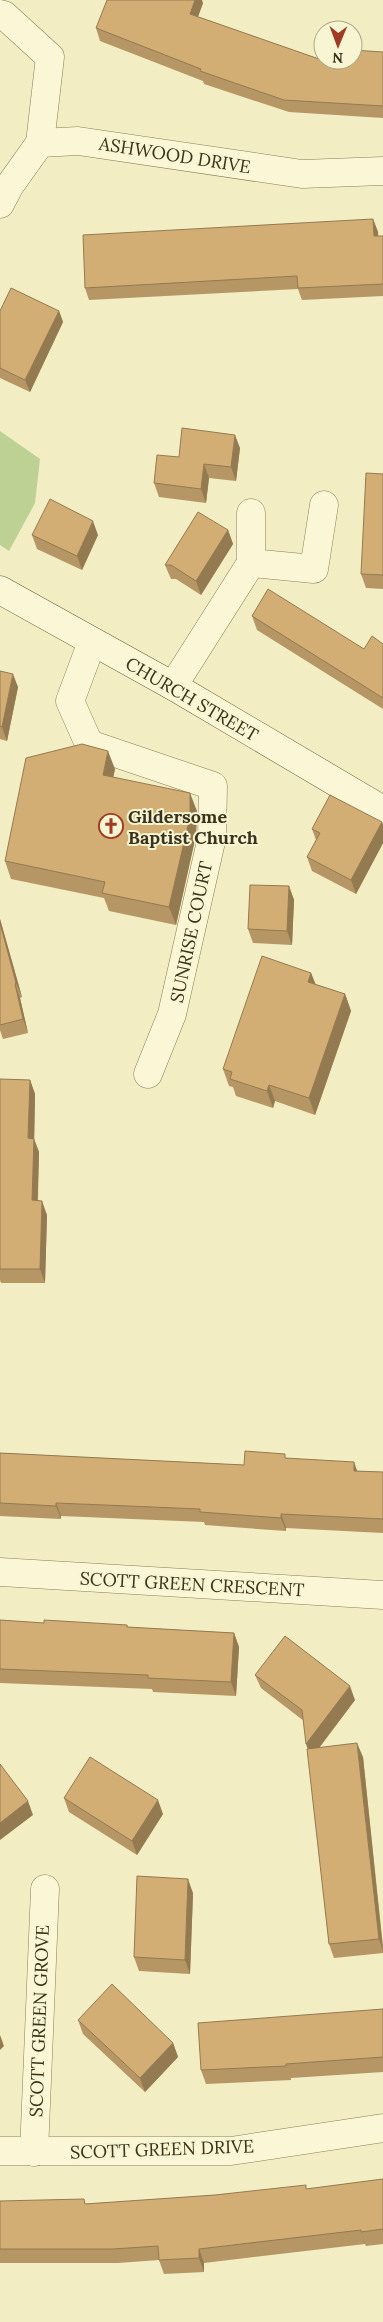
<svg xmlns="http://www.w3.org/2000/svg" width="383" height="2322" viewBox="0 0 383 2322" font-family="Lora,serif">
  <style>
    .green { fill: #bed195 }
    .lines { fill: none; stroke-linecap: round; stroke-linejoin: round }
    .minor-casing { stroke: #8d7e57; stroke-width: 29 }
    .secondary-casing { stroke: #6f5f3a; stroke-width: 29 }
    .minor { stroke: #fbf7d6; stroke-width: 28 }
    .secondary { stroke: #fbf7d6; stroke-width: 28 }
    .wall { fill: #b59664 }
    .shaded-wall { fill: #947a51 }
    .building { fill: #d3ae74; stroke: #947a51 }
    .labels { text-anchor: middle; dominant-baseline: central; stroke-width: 4; stroke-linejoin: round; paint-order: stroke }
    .street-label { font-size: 18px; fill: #3b321d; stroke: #f8f5d2 }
    .poi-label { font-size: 18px; font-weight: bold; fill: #3b321d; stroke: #f8f5d2; text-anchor: start }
  </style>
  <rect width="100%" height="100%" fill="#f2edc2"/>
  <!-- green -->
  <path class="green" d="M0,431l40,28 -5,44 -26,48 -9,-6z"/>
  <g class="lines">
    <defs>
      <g id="minor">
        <path d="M0,14l4,1 46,42 -10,86"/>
        <path d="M0,204l10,-19 30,-42 38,-2 224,33 81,-3"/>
        <path d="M251,513v50"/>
        <path d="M92,642l-22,59 19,43 124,42 -1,51 -40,177 -24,60"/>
        <path d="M173,686l78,-123 63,6 10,-64"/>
        <path d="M0,1572l383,23"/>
        <path d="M0,2151h231l152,-23"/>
        <path d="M34,2152l11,-263"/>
      </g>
      <path id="secondary" d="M0,590l173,96 210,124"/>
    </defs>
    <!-- minor casing -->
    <use href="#minor" class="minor-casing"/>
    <!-- secondary casing -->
    <use href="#secondary" class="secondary-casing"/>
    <!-- minor -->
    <use href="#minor" class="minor"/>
    <!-- secondary -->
    <use href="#secondary" class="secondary"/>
  </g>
  <!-- wall -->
  <g class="wall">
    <path d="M203,3l-5,14 121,42 64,-7v66l-94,-6 -85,-28 -1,-3 -103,-40 -4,-13z"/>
    <path d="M373,219l5,13v4h5v60l-81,4 -4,-11 -209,11 -4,-12z"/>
    <path d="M0,311h59l4,11 -33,70 -30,-14z"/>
    <path d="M240,448l-4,33 -27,-3 -3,25 -47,-6 -5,-14 25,-26z"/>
    <path d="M383,474v115l-17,-1 -5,-14z"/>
    <path d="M228,530l5,14 -32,51 -25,-16h-5l-6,-14z"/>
    <path d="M32,535h66l-16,35 -45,-21z"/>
    <path d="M252,616l112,33 19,-5v65l-126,-79z"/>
    <path d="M0,671l18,16 -11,54 -7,-2z"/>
    <path d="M115,769l-2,8 84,34 -1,24 -20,90 -67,-14 -5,-13 -93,-19 -6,-18z"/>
    <path d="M382,822l1,3v18l-27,51 -44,-23 -5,-14 9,-17 -4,-11z"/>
    <path d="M289,886l5,14 -2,45 -39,-2 -5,-14z"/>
    <path d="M0,919l22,78 -2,1 8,35 -25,6 -3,-9z"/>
    <path d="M311,973l4,11 30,10 6,17 -36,104 -40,-14 -2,7 -37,-12 -3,-9 -4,-1 -6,-17z"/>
    <path d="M0,1079l30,1 5,14 -1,45 5,13 -1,49 9,14 -2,68h-44l-1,-3z"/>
    <path d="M0,1453l244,12 43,-7 70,13 26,1v61l-97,-5v3l-81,-6 -1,-3 -143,-6v3l-61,-3z"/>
    <path d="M0,1620l44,3 83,2 1,2 106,6 5,14 -3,49 -83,-4 -1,-3 -152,-6z"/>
    <path d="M255,1675l100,25 -35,47 43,10 20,189v7l-49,5 -5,-14 -21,-196 -4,-27 -43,-33z"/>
    <path d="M64,1798l99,16 -26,41 -68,-43z"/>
    <path d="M193,1893l-3,81 -51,-3 -5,-14z"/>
    <path d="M383,2009v63l-92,6v2l-85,4 -5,-14z"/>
    <path d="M78,2020l95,23 5,14 -33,35 -62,-58z"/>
    <path d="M383,2179v65l-17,2 -1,-2 -161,19v9l-40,2 -5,-14 -41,3h-118v-62l86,3 221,-15z"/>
  </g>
  <!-- shaded-wall -->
  <g class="shaded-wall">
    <path d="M195,0h7l1,3 -9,24 -4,-13z"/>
    <path d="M373,219l5,13 1,16 -5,-12z"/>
    <path d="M59,311l4,11 -33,70 -5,-12z"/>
    <path d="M235,435l5,13 -4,33 -5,-14z"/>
    <path d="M204,464l5,14 -3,25 -5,-14z"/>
    <path d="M93,521l5,14 -16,35 -5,-14z"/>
    <path d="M228,530l5,14 -32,51 -5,-14z"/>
    <path d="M13,674l5,13 -11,54 -5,-14z"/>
    <path d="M108,751l7,18 -5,24 -7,-18z"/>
    <path d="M190,793l7,18 -1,24 -20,90 -7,-18z"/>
    <path d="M382,822l1,3v18l-27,51 -5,-14z"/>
    <path d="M289,886l5,14 -2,45 -5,-14z"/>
    <path d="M0,919l22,78 -6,-14 -16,-60z"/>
    <path d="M311,973l7,17 -10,-8z"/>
    <path d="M15,984l5,14 8,35 -5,-14z"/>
    <path d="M345,994l6,17 -36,104 -6,-17z"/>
    <path d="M30,1080l5,14 -1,58 -6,-14z"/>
    <path d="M269,1085l6,16 -2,7 -6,-17z"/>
    <path d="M34,1139l5,13 -2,62 -5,-14z"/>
    <path d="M42,1201l5,14 -2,68 -5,-14z"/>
    <path d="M354,1462l5,14 -5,-5z"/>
    <path d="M56,1503l5,13v3l-5,-13z"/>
    <path d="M281,1514l5,14v3l-5,-13z"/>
    <path d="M234,1633l5,14 -3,49 -5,-14z"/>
    <path d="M350,1686l5,14 -44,58 -5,-14z"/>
    <path d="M357,1743l6,14 20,194 -4,-12z"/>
    <path d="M158,1800l5,14 -26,41 -5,-14z"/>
    <path d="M28,1801l5,14 -33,25v-17z"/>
    <path d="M188,1879l5,14 -3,81 -5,-14z"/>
    <path d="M0,2035l4,11 -4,4z"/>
    <path d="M173,2043l5,14 -33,35 -5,-14z"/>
    <path d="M199,2249l5,14v9l-5,-14z"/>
  </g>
  <!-- building -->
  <g class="building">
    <path d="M107,0h88l-5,14 129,45 1,-11 3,1v11h30v-10l30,2v54l-99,-6 -84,-29 1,-2 -105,-41z"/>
    <path d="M373,219l1,17h9v48l-85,4 -1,-12 -212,12 -2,-53z"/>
    <path d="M11,288l48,23 -34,69 -25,-12v-57z"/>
    <path d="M182,428l53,7 -4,32 -27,-3 -3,25 -47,-6 3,-28 22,2z"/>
    <path d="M366,473l17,1v101l-22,-1z"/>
    <path d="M50,499l43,22 -16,35 -45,-21z"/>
    <path d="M198,512l30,18 -32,51 -25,-16h-6z"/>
    <path d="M268,589l96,60 8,-13 11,8v54l-131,-82z"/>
    <path d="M0,671l13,3 -11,53 -2,-1z"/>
    <path d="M82,744l26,7 -5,24 87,18v24l-21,90 -67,-14 3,-11 -100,-21 21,-103z"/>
    <path d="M330,795l52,27 -31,58 -44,-23 13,-24 -8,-4z"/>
    <path d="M250,885l39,1 -2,45 -39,-2z"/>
    <path d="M0,923l16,60 -1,1 8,35 -23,6z"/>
    <path d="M262,956l49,17 -3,9 37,12 -36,104 -40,-13 -2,6 -37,-12 2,-7 -9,-3z"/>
    <path d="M0,1079l30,1 -2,58 6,1 -2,61 10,1 -2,68h-40z"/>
    <path d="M245,1451l40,3v4l69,4v9l29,1v47l-102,-5v4l-81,-6v-3l-144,-6v3l-56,-3v-50l244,12z"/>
    <path d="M0,1620l44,3v-3l83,5v2l107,6 -3,49 -83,-4v-3l-148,-6z"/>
    <path d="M285,1636l65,50 -44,58 -4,-34 -47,-35z"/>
    <path d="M357,1743l22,196 -50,5 -22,-195z"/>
    <path d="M90,1757l68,43 -26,41 -68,-43z"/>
    <path d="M0,1764l28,37 -28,22z"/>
    <path d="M137,1876l51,3 -3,81 -51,-3z"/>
    <path d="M112,1984l61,59 -33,35 -62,-58z"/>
    <path d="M383,2009v48l-97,7v2l-85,4 -3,-47z"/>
    <path d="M383,2179v50l-22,3v-2l-162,19v9l-40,2 -1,-14 -45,3h-113v-48l84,-2 1,5 130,-9 91,-10v4z"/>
  </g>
  <!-- icons -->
  <defs>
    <symbol id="church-ring" viewBox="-11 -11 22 22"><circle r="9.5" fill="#f8f5d2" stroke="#a13a22" stroke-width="1.5"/><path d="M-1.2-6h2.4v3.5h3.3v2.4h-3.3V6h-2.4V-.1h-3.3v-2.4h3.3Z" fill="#a13a22"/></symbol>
  </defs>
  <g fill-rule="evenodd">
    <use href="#church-ring" x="97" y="812" width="28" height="28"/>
  </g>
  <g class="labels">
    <!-- street labels -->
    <g class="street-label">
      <text transform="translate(175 155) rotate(9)">ASHWOOD DRIVE</text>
      <text transform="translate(192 699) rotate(30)">CHURCH STREET</text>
      <text transform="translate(191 932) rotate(-78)">SUNRISE COURT</text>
      <text transform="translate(192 1584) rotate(3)">SCOTT GREEN CRESCENT</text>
      <text transform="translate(39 2021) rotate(-88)">SCOTT GREEN GROVE</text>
      <text transform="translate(162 2149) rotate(-2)">SCOTT GREEN DRIVE</text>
    </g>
    <!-- poi labels -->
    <g class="poi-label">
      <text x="128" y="816">Gildersome<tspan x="128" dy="21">Baptist Church</tspan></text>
    </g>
  </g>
  <!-- north arrow -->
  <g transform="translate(338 45) rotate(181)"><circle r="24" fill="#f8f5d2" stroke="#aca78a"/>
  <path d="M0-4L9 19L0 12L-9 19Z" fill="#a13a22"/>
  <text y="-8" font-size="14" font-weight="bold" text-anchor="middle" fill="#3b321d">N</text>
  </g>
</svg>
